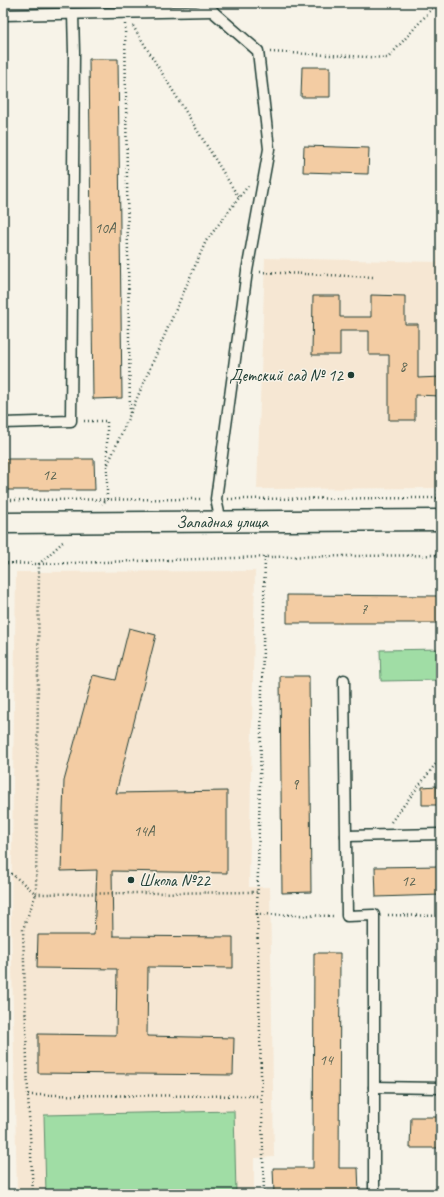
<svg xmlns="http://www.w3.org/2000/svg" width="444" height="1197" viewBox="0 0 444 1197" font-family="Caveat,sans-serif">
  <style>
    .built { fill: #f6e7d3 }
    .green { fill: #a0dda5; stroke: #608d6c }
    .building { fill: #f3cca3; stroke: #1f3d34 }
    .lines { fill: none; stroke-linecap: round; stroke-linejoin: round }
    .service-casing { stroke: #1f3d34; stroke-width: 13 }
    .minor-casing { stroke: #1f3d34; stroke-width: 23 }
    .path { stroke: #1f3d34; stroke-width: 2.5; stroke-dasharray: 1 3; stroke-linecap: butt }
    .service { stroke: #f7f3e8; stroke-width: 10 }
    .minor { stroke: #f7f3e8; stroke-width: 20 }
    .poi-dot { fill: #1f3d34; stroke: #f7f3e8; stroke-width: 1.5 }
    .labels { text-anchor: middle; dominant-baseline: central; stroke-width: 3; stroke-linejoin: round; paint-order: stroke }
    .number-label { font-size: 15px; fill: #546150 }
    .poi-label { font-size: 17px; fill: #1f3d34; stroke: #f7f3e8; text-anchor: end }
    .street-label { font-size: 17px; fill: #1f3d34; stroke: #f7f3e8 }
  </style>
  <rect width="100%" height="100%" fill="#f7f3e8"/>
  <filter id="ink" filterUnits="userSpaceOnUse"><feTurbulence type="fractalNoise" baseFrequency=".025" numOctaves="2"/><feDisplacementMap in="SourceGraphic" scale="8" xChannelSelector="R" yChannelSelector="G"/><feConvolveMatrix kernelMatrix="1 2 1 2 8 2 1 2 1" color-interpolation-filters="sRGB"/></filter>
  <g filter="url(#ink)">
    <!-- built -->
    <g class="built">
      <path d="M441,87v401l-184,1 8,-231 172,4z"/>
      <path d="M255,571l-6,316h21l4,270 -20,1v36h-237l-6,-275 5,-347z"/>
    </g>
    <!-- green -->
    <g class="green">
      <path d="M441,649v31l-60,1 -1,-31z"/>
      <path d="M234,1111l2,82 -190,1 -2,-79z"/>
    </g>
    <!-- building -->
    <g class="building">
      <path d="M89,59h29l4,339 -29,1z"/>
      <path d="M302,67h28v30h-29z"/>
      <path d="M304,146l65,2 -1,26 -65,-2z"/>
      <path d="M371,295l34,1v28h13v54l23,-1v19l-26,-1v25h-26v-65h-20v-24h-29v24h-28l1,-59h27v21h31z"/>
      <path d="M3,459h91l1,31h-92z"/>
      <path d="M287,595l154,1v27h-154z"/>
      <path d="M129,628l27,7 -40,158 111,-2v82l-115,-2 1,65 120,1v31l-85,-1 -1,69 87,2 -1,37 -195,-2v-39l78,1 1,-66 -80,-1 1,-33h56l3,-65 -36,1 3,-90 29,-106 23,5z"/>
      <path d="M280,676h29l2,216 -29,1z"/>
      <path d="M437,786l1,19h-16v-18z"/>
      <path d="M441,866v29l-65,2 -1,-30z"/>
      <path d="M314,953h26l-1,215h19l1,26h-85l-1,-26h40z"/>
      <path d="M411,1117h30v31h-31z"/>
    </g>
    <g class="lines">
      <defs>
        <g id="service">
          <path d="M203,3l55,48 11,98 -22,122 -31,228 5,23"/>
          <path d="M3,15l210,-4"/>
          <path d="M3,423l68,-2 3,-369 -1,-38"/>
          <path d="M344,680l3,236 27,-1v279"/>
          <path d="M346,836l95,-2"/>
          <path d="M374,1087l67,1"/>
        </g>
        <g id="minor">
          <path id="s1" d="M3,523l438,-3"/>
        </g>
      </defs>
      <!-- service casing -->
      <use href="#service" class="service-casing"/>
      <!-- minor casing -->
      <use href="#minor" class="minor-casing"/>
      <!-- path -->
      <g class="path">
        <path d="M125,24l5,390"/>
        <path d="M133,26l106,172"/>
        <path d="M270,52l118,6 49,-55"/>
        <path d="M260,272l114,5"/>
        <path d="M440,418l-2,80h3"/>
        <path d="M84,421h23v78l-5,5"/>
        <path d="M108,464l98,-223 42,-55"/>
        <path d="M228,499l210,-1"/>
        <path d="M3,500l200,-1"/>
        <path d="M265,557l-8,357 77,2"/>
        <path d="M3,563l36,1 226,-7 176,-2"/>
        <path d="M391,822l50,-65"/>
        <path d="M3,873l9,1 24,20 221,-2"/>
        <path d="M257,914l7,280"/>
        <path d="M388,915l53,1"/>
        <path d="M28,1095l234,1"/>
        <path d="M33,1194l-5,-99 -5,-166 13,-35 3,-330 25,-23"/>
      </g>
      <!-- service -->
      <use href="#service" class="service"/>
      <!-- minor -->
      <use href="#minor" class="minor"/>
    </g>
  </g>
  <!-- markers -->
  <g class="poi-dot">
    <circle cx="351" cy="375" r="4"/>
    <circle cx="131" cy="880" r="4"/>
  </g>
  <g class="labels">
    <!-- number labels -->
    <g class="number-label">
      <text x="105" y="228">10А</text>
      <text x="403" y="366">8</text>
      <text x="49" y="475">12</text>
      <text x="364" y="609">7</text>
      <text x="295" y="784">9</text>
      <text x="144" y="831">14А</text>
      <text x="408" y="881">12</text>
      <text x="326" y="1060">14</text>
    </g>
    <!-- poi labels -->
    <g class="poi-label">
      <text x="343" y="375">Детский сад № 12</text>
      <text x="139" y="880" text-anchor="start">Школа №22</text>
    </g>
    <!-- street labels -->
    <g class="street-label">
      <text stroke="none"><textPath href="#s1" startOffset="219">Западная улица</textPath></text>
    </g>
  </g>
  <!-- margin -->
  <rect width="444" height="1197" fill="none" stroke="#f7f3e8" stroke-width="16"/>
  <rect x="8" y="8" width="428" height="1181" fill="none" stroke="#1f3d34" stroke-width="1.5" filter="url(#ink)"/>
</svg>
